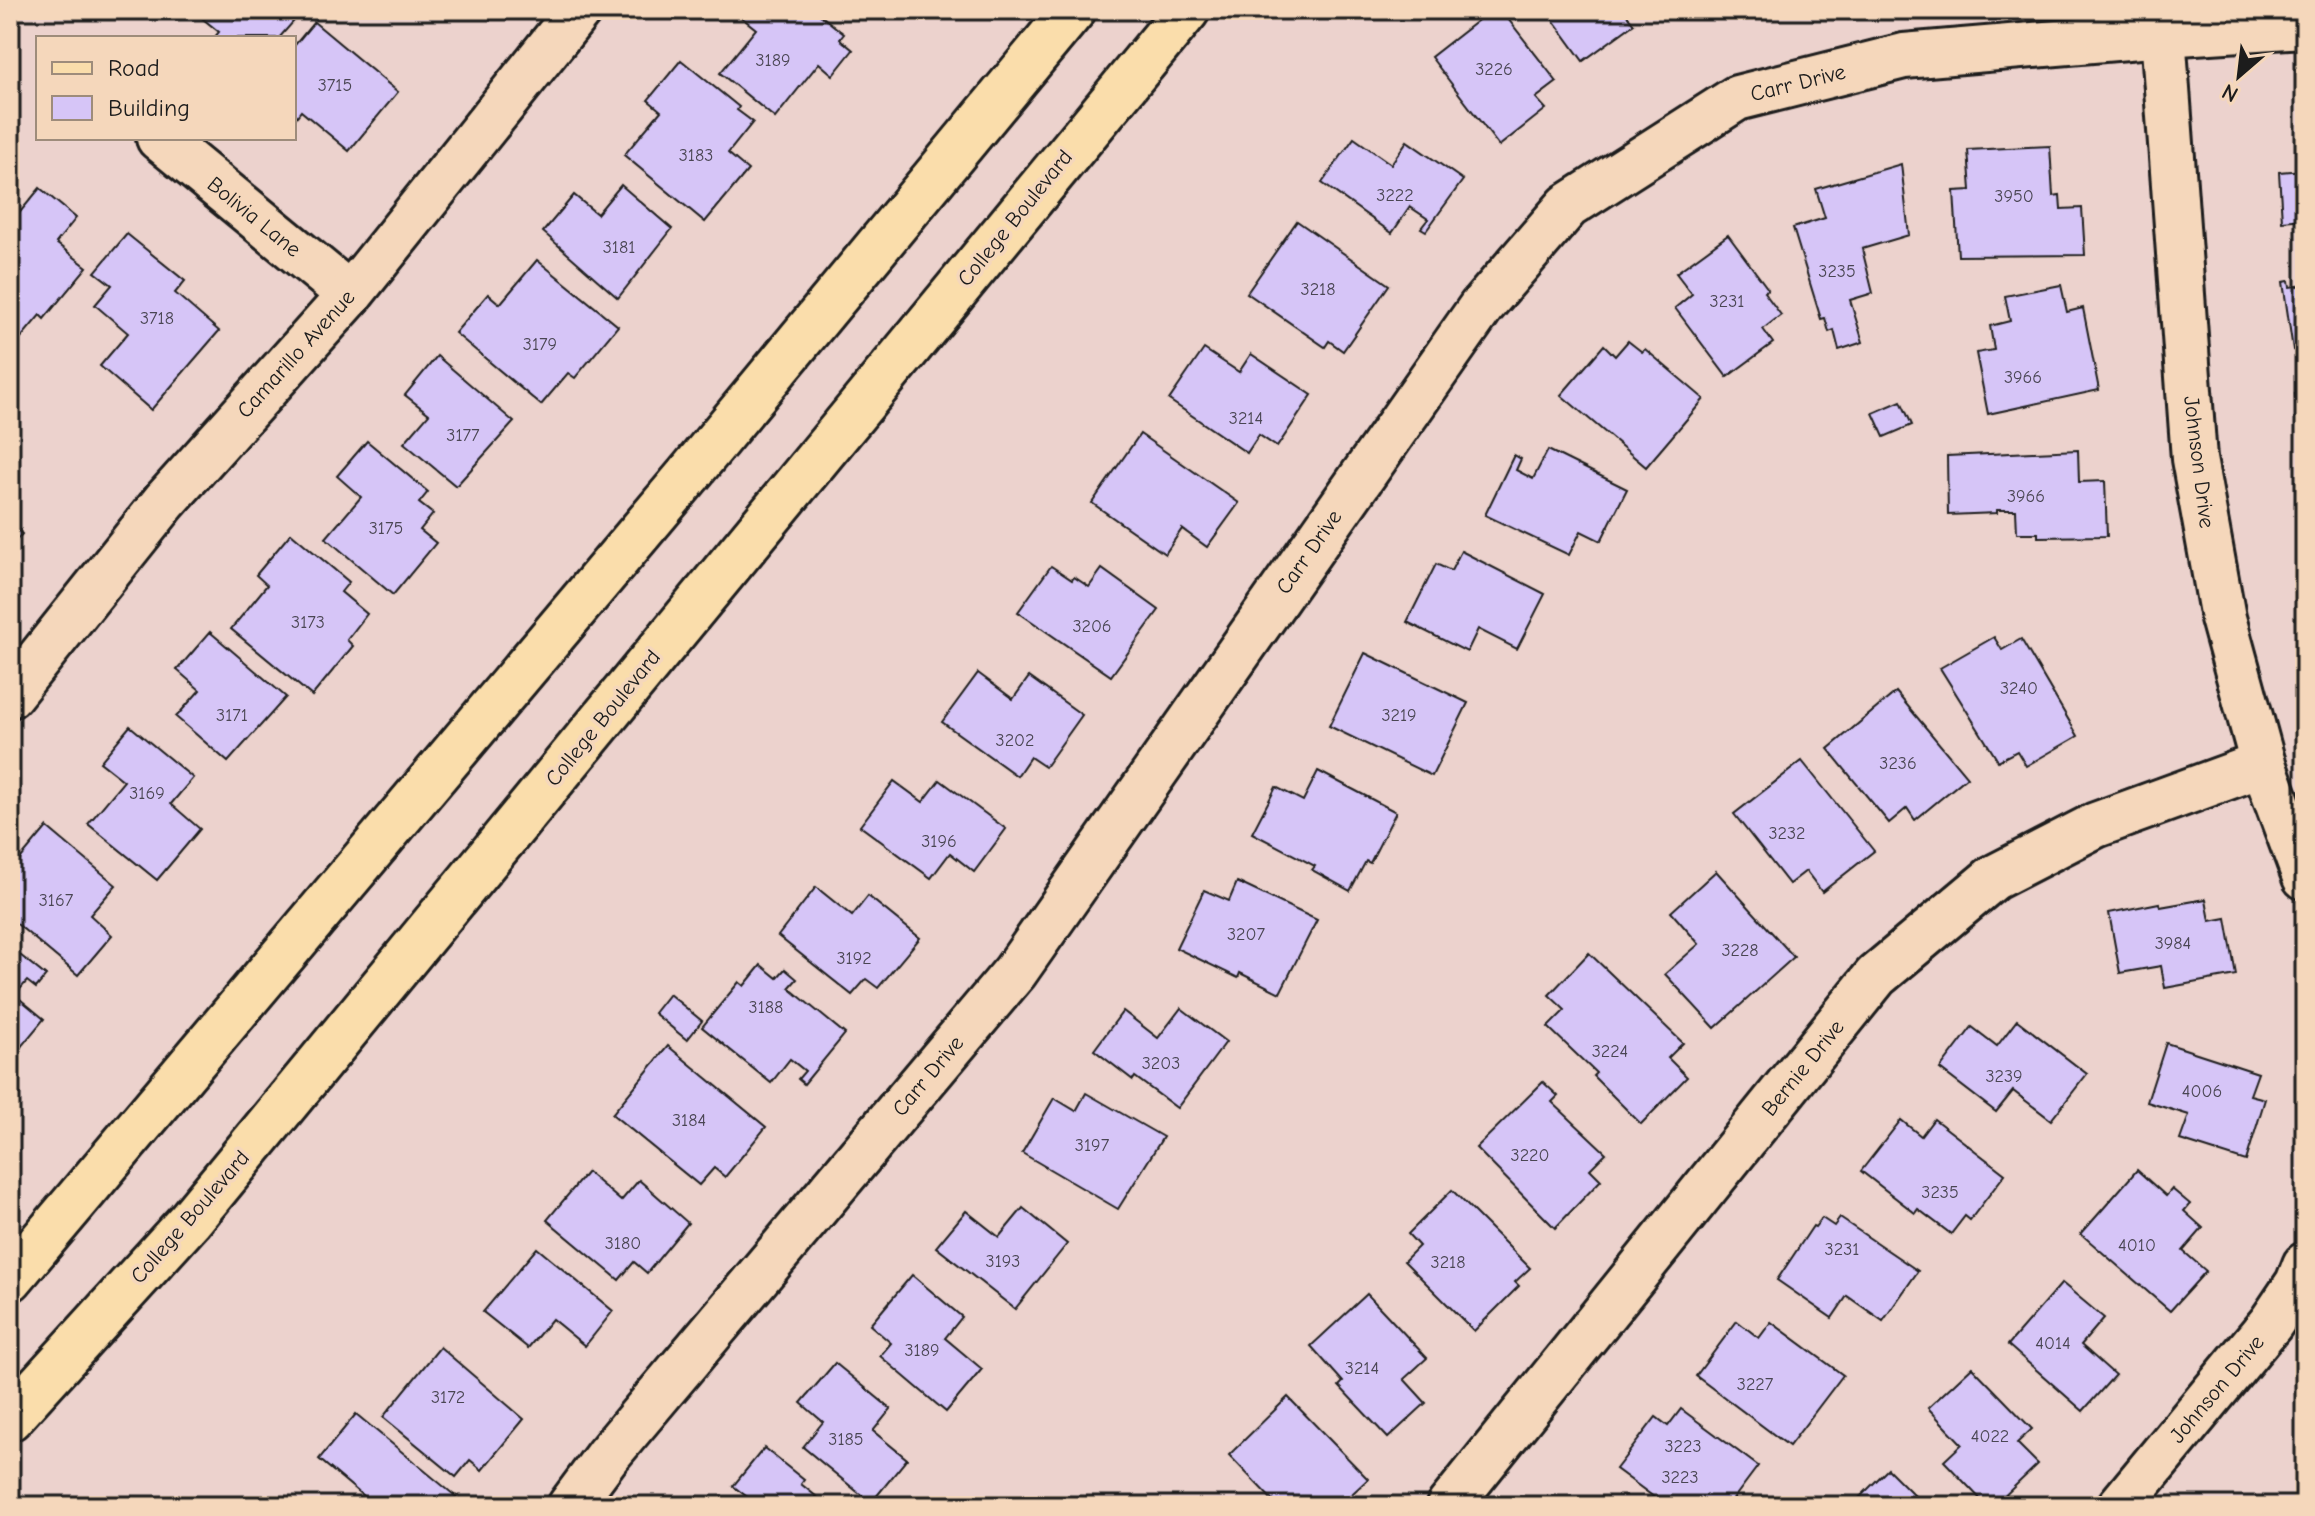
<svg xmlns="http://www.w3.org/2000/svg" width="2315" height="1516" viewBox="0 0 2315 1516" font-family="'Comic Neue',sans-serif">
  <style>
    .building { fill: #d6c5f7; stroke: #1c1c1c; stroke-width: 2 }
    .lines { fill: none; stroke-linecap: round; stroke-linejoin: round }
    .minor-casing { stroke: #1c1c1c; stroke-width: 50 }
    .primary-casing { stroke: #1c1c1c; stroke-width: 50 }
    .minor { stroke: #f5d7bb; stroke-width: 44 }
    .primary { stroke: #faddab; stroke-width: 44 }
    .labels { text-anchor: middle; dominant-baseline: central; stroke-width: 7; stroke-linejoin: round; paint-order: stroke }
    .number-label { font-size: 18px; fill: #4a4653 }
    .street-label { font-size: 22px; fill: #1c1c1c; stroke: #f5d7bb }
  </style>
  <rect width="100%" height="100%" fill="#ecd2cd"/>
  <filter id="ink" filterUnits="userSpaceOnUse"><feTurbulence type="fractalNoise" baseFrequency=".0125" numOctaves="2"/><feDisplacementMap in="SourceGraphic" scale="16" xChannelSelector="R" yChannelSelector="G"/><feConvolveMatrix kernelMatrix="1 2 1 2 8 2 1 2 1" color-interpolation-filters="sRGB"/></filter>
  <g filter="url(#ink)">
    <!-- building -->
    <g class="building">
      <path d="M192,10h105l4,3 -22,25h-65l5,-6z"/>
      <path d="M732,10h82l30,24 -4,5 13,11 -20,25 -14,-12 -44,55 -55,-45 36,-44z"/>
      <path d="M1491,10h10l56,72 -21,16 10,11 -47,37 -68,-89z"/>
      <path d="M1546,10h77l11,14 -51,37z"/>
      <path d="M314,22l84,70 -49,59 -48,-40 -7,9v-74z"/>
      <path d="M681,60l58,47 -2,3 16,12 -25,31 20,17 -43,52 -81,-67 37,-44 -13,-11z"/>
      <path d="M1354,138l37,26 16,-23 56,39 -37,51 -5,-3 7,-9 -18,-12 -18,26 -70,-50z"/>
      <path d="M2050,146l3,50 7,-1 1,14 21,-1 3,47 -127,1 -4,-65 17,-1 -3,-40z"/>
      <path d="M1901,164l8,71 -47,14 11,44 -23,7 13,42 -24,8 -5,-20 -5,2 -4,-14 -4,1 -28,-91 32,-10 -9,-29z"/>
      <path d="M2305,170v49l-23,2 -3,-49z"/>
      <path d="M621,185l51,44 -54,69 -75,-66 31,-37 23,19z"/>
      <path d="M40,188l36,30 -20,25 31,24 -43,52 -4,-4 -20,24 -10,-7 6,-9 -6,-6v-93z"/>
      <path d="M1297,221l92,64 -46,66 -14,-10 -4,6 -78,-54z"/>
      <path d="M127,234l58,47 -10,12 44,38 -68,79 -51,-44 28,-33 -33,-28 17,-20 -17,-13z"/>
      <path d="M1728,235l40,54 -4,3 17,23 -18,14 10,14 -46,34 -52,-69 17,-14 -16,-21z"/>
      <path d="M537,260l81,66 -43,52 -7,-5 -27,32 -86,-72 33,-39 12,10z"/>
      <path d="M2289,281l1,6 15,-2v63l-12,2 -10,-68z"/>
      <path d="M2061,285l6,27 16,-4 16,82 -111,24 -12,-61 18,-3 -4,-24 20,-5 -5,-25z"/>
      <path d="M1628,341l14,11 3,-3 59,50 -58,68 -85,-72 43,-50 11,11z"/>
      <path d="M1204,349l35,23 12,-18 61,41 -35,52 -18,-12 -12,18 -78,-53z"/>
      <path d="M437,356l77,66 -58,64 -52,-43 25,-29 -24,-19z"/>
      <path d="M2305,393v51h-4l-6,-50z"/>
      <path d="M1901,401l11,24 -28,12 -11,-24z"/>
      <path d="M1140,434l99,69 -32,44 -25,-18 -17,25 -73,-51z"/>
      <path d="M367,441l61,51 -9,11 14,11 -13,16 16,13 -43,52 -67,-57 35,-41 -24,-21z"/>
      <path d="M1548,450l79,39 -26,52 -20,-10 -12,24 -84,-40 29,-60 7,4 -5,11 17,9z"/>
      <path d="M2078,450l1,32 26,-1 2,55 -69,1v-4h-21l-1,-23h-19v3l-49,2 -1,-59z"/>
      <path d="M10,524l12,10 -12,13z"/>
      <path d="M291,533l58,49 -8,10 26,22 -20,26 6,6 -41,50 -81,-67 36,-44 -11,-10z"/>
      <path d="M1461,551l84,43 -28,55 -39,-20 -11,23 -60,-30 29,-58 15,7z"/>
      <path d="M1051,566l21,14 2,-3 15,10 13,-18 57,41 -48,66 -93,-64z"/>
      <path d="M210,632l76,65 -58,65 -52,-45 24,-27 -23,-20z"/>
      <path d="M1994,637l8,13 19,-11 57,97 -52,30 -9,-15 -19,10 -58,-93z"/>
      <path d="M1365,653l103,50 -36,73 -103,-50z"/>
      <path d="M978,673l35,26 16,-22 53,38 -37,52 -15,-10 -13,19 -75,-54z"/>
      <path d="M1896,692l71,85 -52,43 -8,-12 -18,15 -61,-74z"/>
      <path d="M130,726l63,52 -22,26 29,25 -43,51 -69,-56 36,-43 -24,-19z"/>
      <path d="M1802,761l72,90 -52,41 -16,-21 -17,13 -55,-70z"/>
      <path d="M1318,771l78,41 -26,51 -4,-2 -16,30 -38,-21 3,-4 -63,-33 24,-46 27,14z"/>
      <path d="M940,780l66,49 -32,43 -24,-19 -19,25 -71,-52 34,-45 29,21z"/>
      <path d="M47,827l69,58 -26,30 22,20 -34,40 -68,-57v-36l2,-3 -2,-8z"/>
      <path d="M1716,871l78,86 -79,71 -50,-54 34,-30 -28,-32z"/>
      <path d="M1237,882l80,38 -37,73 -40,-20 -2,5 -62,-30 28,-58 25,11z"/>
      <path d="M816,887l36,29 16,-20 52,42 -42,50 -12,-9 -14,16 -74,-59z"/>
      <path d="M2206,899l4,22 16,-3 10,57 -71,13 -4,-22 -41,7 -11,-60 50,-10 1,4z"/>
      <path d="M10,947l36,29 -10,12 -9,-7 -12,14 29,24 -34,41z"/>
      <path d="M1589,953l94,90 -15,15 19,19 -46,47 -48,-48 3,-3 -48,-46 17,-17 -16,-15z"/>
      <path d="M761,965l16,13 8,-9 12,10 -8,9 56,46 -41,50 -6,-5 7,-8 -15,-12 -19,24 -69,-56 37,-45 5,4z"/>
      <path d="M669,994l33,27 -15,19 -33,-27z"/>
      <path d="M1181,1008l45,34 -49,66 -42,-31 -2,3 -39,-30 29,-39 35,27z"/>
      <path d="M2017,1020l70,54 -36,46 -38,-29 -17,21 -56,-43 32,-42 25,19z"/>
      <path d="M2166,1043l92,30 -8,22 15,4 -19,62 -66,-21 9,-25 -42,-13z"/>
      <path d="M668,1046l98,81 -41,50 -11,-9 -15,17 -87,-71z"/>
      <path d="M1543,1082l15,14 -6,6 54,51 -16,16 11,11 -46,48 -79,-80z"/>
      <path d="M1086,1093l77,44 -45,72 -96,-56 32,-55 22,13z"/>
      <path d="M1934,1119l71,55 -35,46 -5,-4 -14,18 -33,-25 -3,4 -54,-42 40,-51 20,16z"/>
      <path d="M2137,1170l29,26 6,-7 18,15 -6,7 19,17 -20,23 23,20 -36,40 -89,-77z"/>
      <path d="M587,1172l34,29 18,-21 49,43 -41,50 -13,-11 -15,18 -72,-60z"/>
      <path d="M1452,1190l78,78 -15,14 4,4 -45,45 -70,-70 15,-15 -11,-12z"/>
      <path d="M1023,1208l44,36 -52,65 -79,-62 30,-36 33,26z"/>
      <path d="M1822,1218l12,8 6,-8 78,53 -35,50 -36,-25 -15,22 -55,-38 36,-54 2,1z"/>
      <path d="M537,1248l76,63 -28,35 -33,-27 -24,29 -45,-36z"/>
      <path d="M912,1275l50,42 -17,21 37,31 -36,43 -66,-56 11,-13 -21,-18z"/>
      <path d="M2062,1283l42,35 -23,27 34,30 -32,36 -75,-66z"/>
      <path d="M1367,1294l60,64 -23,21 22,24 -38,35 -49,-52 4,-4 -32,-36z"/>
      <path d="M1737,1321l22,17 12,-16 72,53 -54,71 -93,-70z"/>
      <path d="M440,1347l84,72 -42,51 -12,-10 -14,17 -73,-60z"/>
      <path d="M835,1363l56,46 -18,22 34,28 -36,44 -68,-56 20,-25 -22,-19z"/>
      <path d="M1972,1367l60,62 -15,14 21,21 -44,42h-7l-43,-45 18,-17 -34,-36z"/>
      <path d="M1288,1397l80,82 -29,27h-61l-49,-51z"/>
      <path d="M1681,1409l77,57 -30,40h-62l-50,-37 40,-52 12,9z"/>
      <path d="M356,1414l103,85 -6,7h-88l4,-5 -50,-42z"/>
      <path d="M764,1448l40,32 -3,4 27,22h-69l-26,-20z"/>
      <path d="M1888,1469l37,37h-74z"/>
      <path d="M2305,1470v19l-9,-8z"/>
    </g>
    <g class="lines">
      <defs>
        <g id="minor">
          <path d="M2163,34l31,425 29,159 40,146 42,113"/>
          <path d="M159,138l191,157"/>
          <path d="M10,695l155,-194 185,-206 229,-285"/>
          <path d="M570,1506l37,-50 408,-484 466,-665 87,-101 169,-108 167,-42 259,-22 142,-9"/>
          <path d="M1449,1506l427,-530 117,-98 103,-53 167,-61"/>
          <path d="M2120,1506l151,-183 27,-40 7,-18"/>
        </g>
        <g id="primary">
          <path d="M10,1279l680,-806 383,-463"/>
          <path d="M10,1418l180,-198 997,-1210"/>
        </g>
      </defs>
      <!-- minor casing -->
      <use href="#minor" class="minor-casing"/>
      <!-- primary casing -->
      <use href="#primary" class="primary-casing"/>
      <!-- minor -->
      <use href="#minor" class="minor"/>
      <!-- primary -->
      <use href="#primary" class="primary"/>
    </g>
  </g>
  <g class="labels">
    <!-- number labels -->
    <g class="number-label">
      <text x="773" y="60">3189</text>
      <text x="1494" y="69">3226</text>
      <text x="335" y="85">3715</text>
      <text x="696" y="155">3183</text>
      <text x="1395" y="195">3222</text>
      <text x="2014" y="196">3950</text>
      <text x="619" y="247">3181</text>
      <text x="1837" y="271">3235</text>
      <text x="1318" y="289">3218</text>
      <text x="1727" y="301">3231</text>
      <text x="157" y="318">3718</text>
      <text x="540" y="344">3179</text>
      <text x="2023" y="377">3966</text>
      <text x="1246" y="418">3214</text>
      <text x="463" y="435">3177</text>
      <text x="2026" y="496">3966</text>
      <text x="386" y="528">3175</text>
      <text x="308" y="622">3173</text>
      <text x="1092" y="626">3206</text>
      <text x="2019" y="688">3240</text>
      <text x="232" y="715">3171</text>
      <text x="1399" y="715">3219</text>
      <text x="1015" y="740">3202</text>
      <text x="1898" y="763">3236</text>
      <text x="147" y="793">3169</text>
      <text x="1787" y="833">3232</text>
      <text x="939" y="841">3196</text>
      <text x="56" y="900">3167</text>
      <text x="1246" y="934">3207</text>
      <text x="2173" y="943">3984</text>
      <text x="1740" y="950">3228</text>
      <text x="854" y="958">3192</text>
      <text x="766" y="1007">3188</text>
      <text x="1610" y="1051">3224</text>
      <text x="1161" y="1063">3203</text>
      <text x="2004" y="1076">3239</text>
      <text x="2202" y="1091">4006</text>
      <text x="689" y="1120">3184</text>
      <text x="1092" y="1145">3197</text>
      <text x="1530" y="1155">3220</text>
      <text x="1940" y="1192">3235</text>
      <text x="623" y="1243">3180</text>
      <text x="2137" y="1245">4010</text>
      <text x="1842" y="1249">3231</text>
      <text x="1003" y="1261">3193</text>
      <text x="1448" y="1262">3218</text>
      <text x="2053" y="1343">4014</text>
      <text x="922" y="1350">3189</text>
      <text x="1362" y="1368">3214</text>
      <text x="1755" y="1384">3227</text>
      <text x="448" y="1397">3172</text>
      <text x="1990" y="1436">4022</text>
      <text x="846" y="1439">3185</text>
      <text x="1683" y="1446">3223</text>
      <text x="1680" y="1477">3223</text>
    </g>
    <!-- street labels -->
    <g class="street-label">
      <text transform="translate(1798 83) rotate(-14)">Carr Drive</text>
      <text transform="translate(254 217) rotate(39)">Bolivia Lane</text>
      <text transform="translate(1015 218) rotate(-51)">College Boulevard</text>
      <text transform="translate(296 354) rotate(-48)">Camarillo Avenue</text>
      <text transform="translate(2199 462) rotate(83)">Johnson Drive</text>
      <text transform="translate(1309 552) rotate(-55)">Carr Drive</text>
      <text transform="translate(603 718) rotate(-51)">College Boulevard</text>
      <text transform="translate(1803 1068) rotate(-51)">Bernie Drive</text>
      <text transform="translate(928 1076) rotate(-50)">Carr Drive</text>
      <text transform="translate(190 1217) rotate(-49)">College Boulevard</text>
      <text transform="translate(2217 1389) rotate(-50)">Johnson Drive</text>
    </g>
  </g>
  <!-- margin -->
  <rect width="2315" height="1516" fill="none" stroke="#f5d7bb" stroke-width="40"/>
  <rect x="20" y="20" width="2275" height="1476" fill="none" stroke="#1c1c1c" stroke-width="3" filter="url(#ink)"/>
  <!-- legend -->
  <rect x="36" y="36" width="260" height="104" fill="#f5d7bb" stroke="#9e8c7b" stroke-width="2"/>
  <rect x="52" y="62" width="40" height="12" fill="#faddab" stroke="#9e8c7b" stroke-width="2"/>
  <text x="108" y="76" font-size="24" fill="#1c1c1c">Road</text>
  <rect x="52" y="96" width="40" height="24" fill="#d6c5f7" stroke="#9e8c7b" stroke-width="2"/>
  <text x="108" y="116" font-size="24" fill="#1c1c1c">Building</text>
  <!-- north arrow -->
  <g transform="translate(2239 76) rotate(208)" stroke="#f5d7bb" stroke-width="6" paint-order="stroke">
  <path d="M0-6L14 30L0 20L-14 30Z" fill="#1c1c1c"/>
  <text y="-12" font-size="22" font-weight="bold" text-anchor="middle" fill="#1c1c1c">N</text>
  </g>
</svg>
